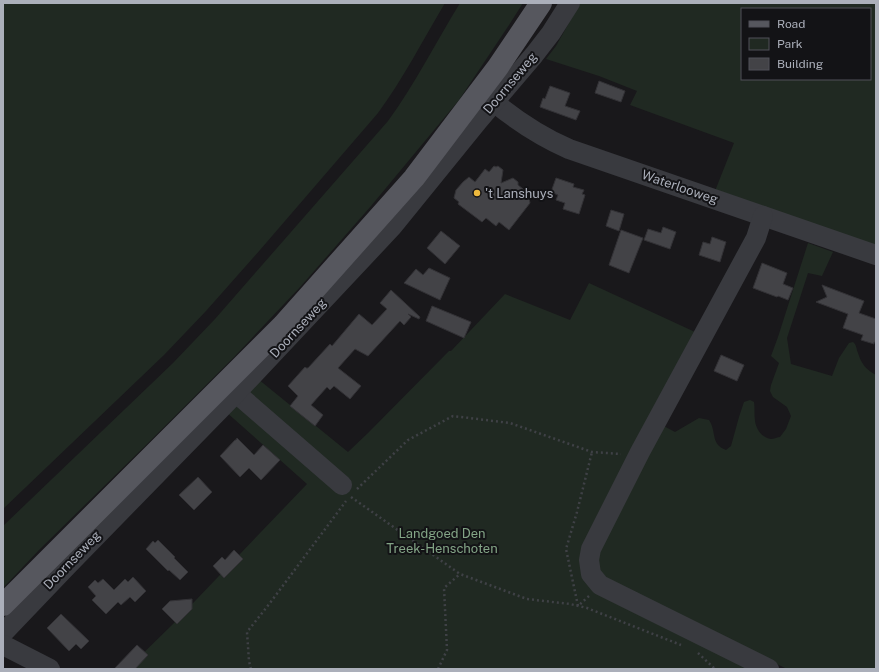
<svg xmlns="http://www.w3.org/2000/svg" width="879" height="672" viewBox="0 0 879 672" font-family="'Public Sans',sans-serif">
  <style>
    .green { fill: #202922; fill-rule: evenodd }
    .building { fill: #434347; stroke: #333236 }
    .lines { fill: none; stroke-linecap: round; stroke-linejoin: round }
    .path { stroke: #3f4146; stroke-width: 2.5; stroke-dasharray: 2 3; stroke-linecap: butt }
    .minor { stroke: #393a3f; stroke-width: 20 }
    .major { stroke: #56575e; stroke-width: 22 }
    .poi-dot { fill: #eeb93d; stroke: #131316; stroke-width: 1.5 }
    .labels { text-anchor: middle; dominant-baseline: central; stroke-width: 4; stroke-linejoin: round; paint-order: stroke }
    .street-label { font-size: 13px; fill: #abafba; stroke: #131316 }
    .poi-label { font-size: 13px; fill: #abafba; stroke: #131316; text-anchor: start }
    .park-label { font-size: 13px; fill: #83a486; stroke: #131316 }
  </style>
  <rect width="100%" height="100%" fill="#19181b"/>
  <!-- green -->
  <g class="green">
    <path d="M3,3h442c-22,37 -42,76 -67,110l-118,137 -54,61 -42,44 -161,154z"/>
    <path d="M460,3h63l-14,22 -50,75 -88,106 -70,80 -66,70 -91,91 -105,103 -36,38v-62l170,-163 42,-44 173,-198c27,-37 48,-79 72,-118z"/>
    <path d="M580,3h296v244l-161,-56 19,-48 -104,-38 7,-14 -38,-15 -53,-17 10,-13zM742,9h128v70h-128z"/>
    <path d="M808,243l25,9 -11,24 -14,-3 -21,65 4,26 41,12 7,-18 10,-15 4,-1c4,3 3,7 5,11 3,10 8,17 18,22v294h-89l-73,-36 -116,-59 -1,-25 63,-125 15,8 24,-14 10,2c8,12 1,24 17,30l5,-4 8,-29 5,-15 6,-2 4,2c1,7 0,13 1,19 1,8 7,17 16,18 3,0 7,-2 9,-2l6,-8 5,-13 -4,-9 -14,-10 -3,-6 1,-6 8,-22 -8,-7 7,-19z"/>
    <path d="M589,283l106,49 -112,232 177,105h-633l46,-45 134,-140 -82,-73 33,-32 90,73 20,-19 81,-82h2l1,-1 53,-56 65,26z"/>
  </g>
  <!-- building -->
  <g class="building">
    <path d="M599,81l26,10 -4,11 -26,-9z"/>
    <path d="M550,86l20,7 -5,13 15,5 -4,9 -36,-13 3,-9 2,1z"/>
    <path d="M494,166l2,1 2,-1 5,4 -2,13 12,-5 5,4v3l10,8 2,10 -21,27 -10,-8 -3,4 -10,-8 -4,4 -24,-18 1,-2 -5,-4 2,-8 7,-8 6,-5 6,5 10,-13 4,3z"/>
    <path d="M556,178l18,6 -1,3 11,3 -2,4 3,1 -6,19 -16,-5 2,-6 -9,-3 2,-5 -7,-3z"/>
    <path d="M611,210l13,4 -5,17 -13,-5z"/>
    <path d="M663,227l13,5 -6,17 -26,-9 4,-11 13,4z"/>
    <path d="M621,230l22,8 -14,35 -20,-8z"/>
    <path d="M441,231l19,15 -15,18 -18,-16z"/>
    <path d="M712,237l14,5 -6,20 -21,-7 4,-13 7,2z"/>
    <path d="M762,263l25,10 -4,11 10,4 -5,12 -10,-4 -1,1 -24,-9z"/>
    <path d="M429,268l21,10 -10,22 -36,-17 12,-14 7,6z"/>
    <path d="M822,285l42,16 -5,12 17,6v24l-2,-1v2l-13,-4 2,-5 -20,-7 5,-14 -32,-12 11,-5z"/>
    <path d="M391,290l29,27 -1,2 -11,-5 3,3 -7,8 -4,-4 -32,35 -13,-7 -17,19 23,18 -11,13 -16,-13 -4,4 -3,-3 -16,18 12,10 -8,11 -25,-20 8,-10 -10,-10 17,-19 1,1h2l22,-24 2,2 27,-32 13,11 15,-16 -7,-6z"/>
    <path d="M432,306l39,16 -7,16 -38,-17z"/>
    <path d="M721,355l23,10 -7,16 -23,-10z"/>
    <path d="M237,438l17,17 9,-10 17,15 -19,20 -12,-12 -9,9 -20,-21 15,-16h1z"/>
    <path d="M198,477l14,15 -18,18 -15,-15z"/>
    <path d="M158,540l17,17 -1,1 14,14 -8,8 -11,-10 -1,1 -22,-22 7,-8 2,2z"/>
    <path d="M234,550l9,9 -19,19 -11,-12 9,-9 3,3z"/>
    <path d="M133,577l13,14 -11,11 -5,-5 -9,8 -3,-3 -12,12 -14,-14 4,-4 -8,-9 7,-7 3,3 5,-4 11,11 11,-11 3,3z"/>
    <path d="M192,599v10l-15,15 -15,-15 8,-8z"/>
    <path d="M61,614l28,27 -8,8 -5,-5 -7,7 -22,-23z"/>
    <path d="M137,645l11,10 -13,14h-21z"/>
  </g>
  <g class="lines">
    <!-- path -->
    <g class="path">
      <path d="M357,489l51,-49 45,-24 57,7 82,29 29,2"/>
      <path d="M351,497l109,77 67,25 43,5 17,4 94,37"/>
      <path d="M589,596l-11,10 -12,-57 11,-37 15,-60"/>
      <path d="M698,653l17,16"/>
      <path d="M251,669l-2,-8 -2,-29 23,-29 76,-102"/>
      <path d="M438,669l9,-19 -3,-62 16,-14"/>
    </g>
    <!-- minor -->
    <g class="minor">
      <path d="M494,102c23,19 48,35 75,47l307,106"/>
      <path d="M763,216l-7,22 -116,214 -49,97 -2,11 2,14 9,11 169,84"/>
      <path d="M236,393l106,92"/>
      <path d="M3,633l64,-67 169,-173 156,-166 86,-106 56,-66 17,-22 19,-30"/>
      <path d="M3,645l47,24"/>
    </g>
    <!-- major -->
    <path class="major" d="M3,605l280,-280 131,-147 84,-111 43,-64"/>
  </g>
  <!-- markers -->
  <circle class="poi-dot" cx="477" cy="193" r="4"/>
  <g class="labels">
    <!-- street labels -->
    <g class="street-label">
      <text transform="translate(510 83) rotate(-50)">Doornseweg</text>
      <text transform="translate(680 187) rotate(19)">Waterlooweg</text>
      <text transform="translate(298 328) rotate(-47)">Doornseweg</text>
      <text transform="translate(72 560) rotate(-46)">Doornseweg</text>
    </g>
    <!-- poi labels -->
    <g class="poi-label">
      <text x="485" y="193">'t Lanshuys</text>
    </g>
    <!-- park labels -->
    <g class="park-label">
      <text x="442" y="533">Landgoed Den<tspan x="442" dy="15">Treek-Henschoten</tspan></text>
    </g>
  </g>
  <!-- border -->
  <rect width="879" height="672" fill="none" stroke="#abafba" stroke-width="8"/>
  <!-- legend -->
  <rect x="741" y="8" width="130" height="72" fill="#131316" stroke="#505158"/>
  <rect x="749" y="21" width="20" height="6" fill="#56575e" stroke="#505158"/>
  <text x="777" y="28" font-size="12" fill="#abafba">Road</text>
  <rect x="749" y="38" width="20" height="12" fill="#202922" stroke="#505158"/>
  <text x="777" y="48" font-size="12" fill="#abafba">Park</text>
  <rect x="749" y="58" width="20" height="12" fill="#434347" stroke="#505158"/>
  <text x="777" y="68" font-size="12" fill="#abafba">Building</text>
</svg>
